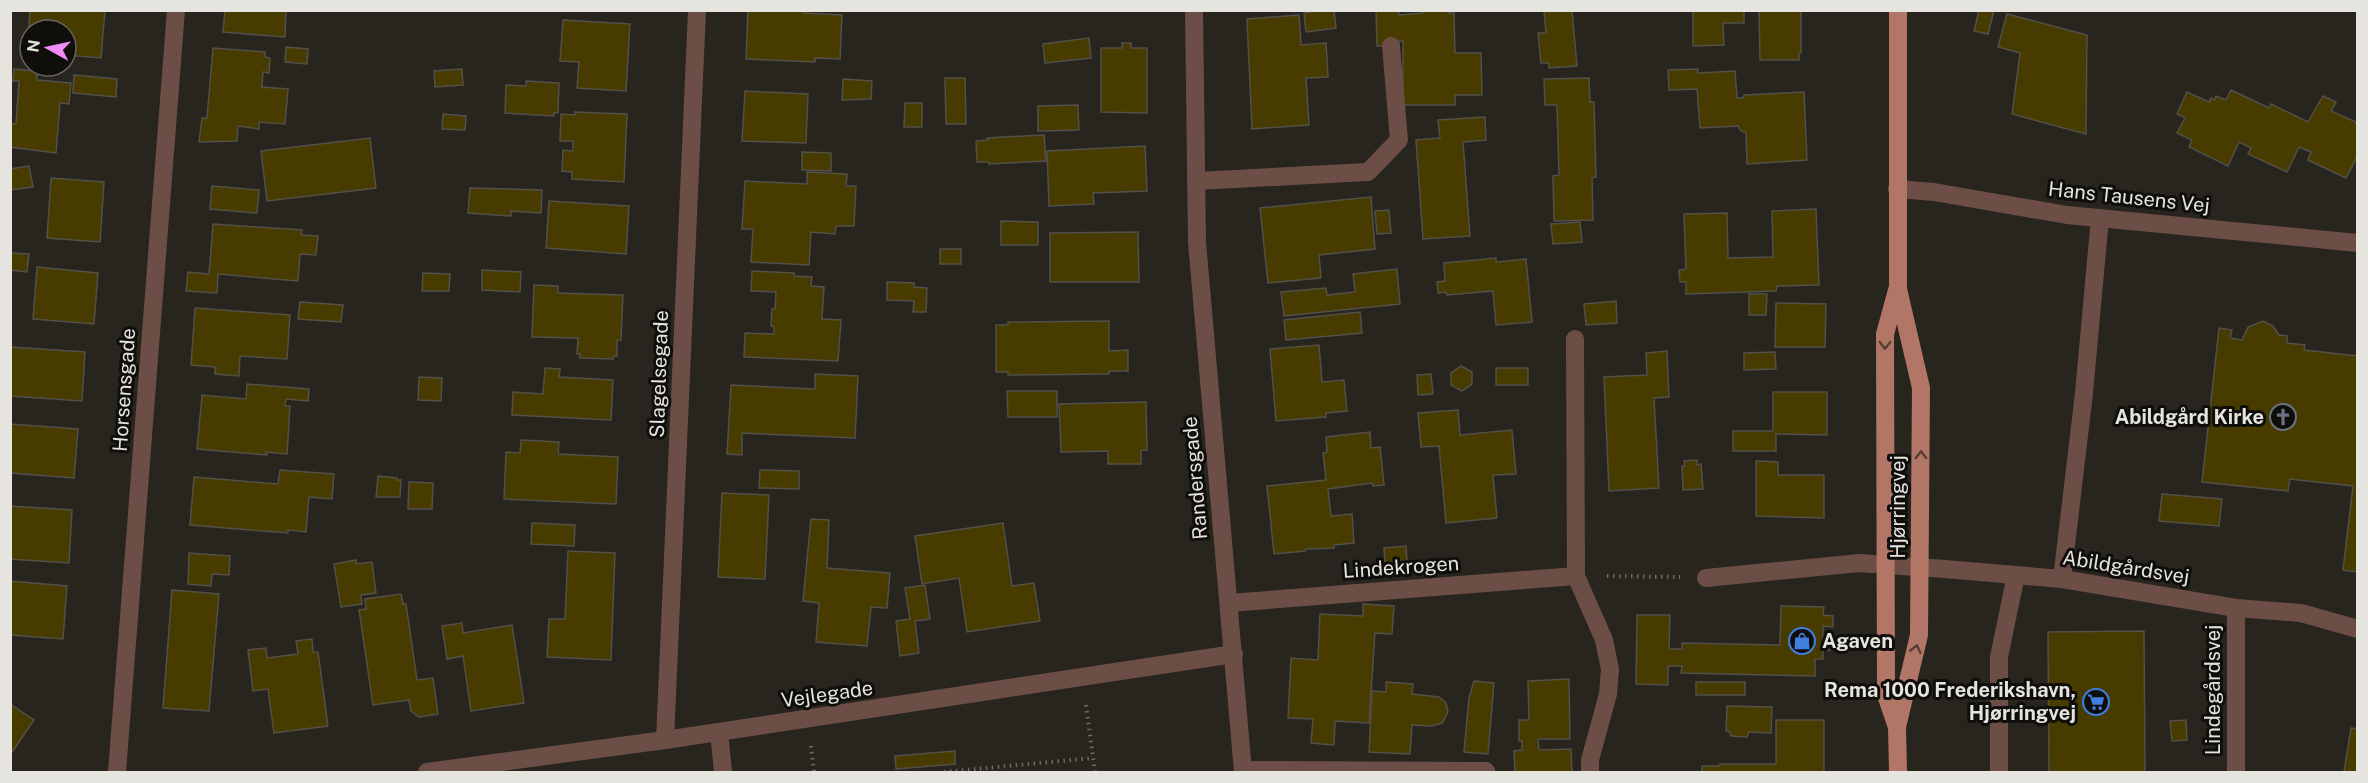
<svg xmlns="http://www.w3.org/2000/svg" width="2368" height="783" viewBox="0 0 2368 783" font-family="'Public Sans',sans-serif">
  <style>
    .building { fill: #483b00; stroke: #525048; stroke-width: 1.5 }
    .lines { fill: none; stroke-linecap: round; stroke-linejoin: round }
    .path { stroke: #6d6c65; stroke-width: 4; stroke-dasharray: 1.5 4.5; stroke-linecap: butt }
    .lane { stroke: #6c4e47; stroke-width: 18 }
    .street { stroke: #6c4e47; stroke-width: 18 }
    .primary { stroke: #b27667; stroke-width: 18 }
    .oneway { stroke: #583d34 }
    .labels { text-anchor: middle; dominant-baseline: central; stroke-width: 6; stroke-linejoin: round; paint-order: stroke }
    .street-label { font-size: 20px; fill: #e5e4df; stroke: #0f0e0b }
    .poi-label { font-size: 20px; font-weight: bold; fill: #e5e4df; stroke: #0f0e0b; text-anchor: end }
  </style>
  <rect width="100%" height="100%" fill="#27251e"/>
  <!-- building -->
  <g class="building">
    <path d="M30,10h75l-4,48 -35,-3v-25h-17v-3l-20,-1z"/>
    <path d="M225,10h61l-1,27 -62,-5z"/>
    <path d="M804,10v3l38,2 -2,44 -25,-1v4l-69,-3 2,-48z"/>
    <path d="M1321,10h13l2,18 -30,4 -2,-19z"/>
    <path d="M1376,10h23v5l24,-2 1,-3h25v3h5l1,40h26l1,42h-27v10h-52v-64h-4v5h-22z"/>
    <path d="M1544,10h28l5,56 -28,2v-5h-8l-3,-30h8z"/>
    <path d="M1693,10h51v13h-21l1,22 -31,1z"/>
    <path d="M1759,10h42v43h-2v7h-39z"/>
    <path d="M1979,10h15l-6,24 -14,-3z"/>
    <path d="M2007,14l80,21 -1,99 -74,-20 8,-61 -22,-6z"/>
    <path d="M1299,15l2,30 25,-2 2,34 -22,1 3,47 -57,4 -5,-110z"/>
    <path d="M563,20l67,4 -4,67 -49,-3 2,-26 -19,-1z"/>
    <path d="M1089,38l2,20 -46,5 -2,-19z"/>
    <path d="M1122,43h9v5h16v65l-46,-1v-64h21z"/>
    <path d="M286,47l22,2 -1,15 -22,-2z"/>
    <path d="M213,48l52,4v5l5,1 -1,15 -6,-1 -1,15 26,2 -3,35 -26,-2v7l-21,-3 -1,15 -38,1 3,-24h5z"/>
    <path d="M14,69l23,2v9l34,3 -2,21 -9,-1 -4,50 -46,-6v-24l6,1 3,-43h-6z"/>
    <path d="M462,69l1,16 -28,2 -1,-16z"/>
    <path d="M1698,69v4l37,-2 2,27h6l1,-3 60,-3 3,68 -60,4 -1,-31 -5,-2 -3,-5 -38,2 -3,-39 -28,1 -1,-20z"/>
    <path d="M74,75l43,4 -1,18 -43,-4z"/>
    <path d="M945,78h20l1,46h-20z"/>
    <path d="M1589,78l1,24h4l2,75 -4,1 1,42 -39,1 -1,-45 6,-1 -2,-70h-12l-1,-26z"/>
    <path d="M843,79l29,2 -1,18 -29,1z"/>
    <path d="M526,81l33,2 -1,30h-4v3l-49,-3 1,-28 20,1z"/>
    <path d="M2231,90l38,18 2,-4 37,18 15,-26 13,6 -5,9 27,12v32l-12,23 -38,-18 3,-8 -12,-5 -12,25 -39,-18 3,-6 -12,-6 -11,24 -39,-19 3,-7 -15,-7 8,-15 -8,-4 10,-22 22,10 2,-4 4,2 1,-4 10,4z"/>
    <path d="M745,91l63,3 -2,49 -64,-2z"/>
    <path d="M905,103h17v24h-18z"/>
    <path d="M1078,105l1,25 -41,1v-25z"/>
    <path d="M575,112l52,2 -3,68 -52,-3v-7l-10,-1 1,-21 10,1v-10h-13l1,-27 14,1z"/>
    <path d="M443,114l23,2 -1,14 -23,-1z"/>
    <path d="M1485,117l1,23 -23,2 7,94 -47,3 -7,-99 24,-2 -2,-18z"/>
    <path d="M1044,135l2,26 -57,3v-2h-12l-1,-21 12,-1 -1,-2z"/>
    <path d="M370,138l6,50 -109,13 -6,-50z"/>
    <path d="M1145,146l2,45 -54,2 1,11 -45,2 -2,-55z"/>
    <path d="M802,152l29,1v18l-29,-1z"/>
    <path d="M29,166l4,21 -23,3v-21z"/>
    <path d="M807,172l40,2 -1,12h10l-2,40h-18l-1,8 -24,-2 -2,33 -58,-3 2,-33h-11l3,-48 62,3z"/>
    <path d="M51,178l53,4 -4,60 -53,-4z"/>
    <path d="M212,186l47,4 -2,23 -47,-4z"/>
    <path d="M470,188l72,2 -1,23 -30,-2v5l-43,-3z"/>
    <path d="M1371,197l4,52 -56,6 2,23 -53,5 -8,-75z"/>
    <path d="M549,201l80,5 -3,48 -80,-6z"/>
    <path d="M1816,209l3,76 -42,1 -1,5 -90,3v-12h-6l-1,-12 7,-1 -2,-55 43,-1 1,45 45,-1 -1,-46z"/>
    <path d="M1389,210l2,23 -14,1 -2,-23z"/>
    <path d="M1001,221l37,1v23h-37z"/>
    <path d="M1580,222l2,20 -29,2 -2,-20z"/>
    <path d="M213,224l89,6 -1,5 17,1 -2,19 -16,-1 -2,27 -80,-7 -1,19 -31,-2 2,-19 21,2z"/>
    <path d="M1138,232l1,50h-89v-49z"/>
    <rect x="940" y="249" width="21" height="15"/>
    <path d="M10,253l19,1 -2,18 -17,-2z"/>
    <path d="M1496,258v4l30,-3 6,63 -36,3 -3,-34 -46,4 -1,-3 -8,1 -1,-11 8,-1 -1,-18z"/>
    <path d="M37,267l61,6 -4,51 -61,-5z"/>
    <path d="M1397,269l3,35 -116,12 -3,-24 45,-4 1,7 28,-3 -2,-18z"/>
    <path d="M482,270l39,2 -1,20 -38,-2z"/>
    <path d="M752,271l42,2v3l18,1 -1,9 13,1 -2,32 19,1 -3,41 -94,-4 1,-24 29,1v-7l-3,-1 1,-17h3l1,-17 -25,-1z"/>
    <path d="M423,273l27,1 -1,17h-27z"/>
    <path d="M887,282l27,1v4l13,1 -1,24h-13l1,-11 -27,-1z"/>
    <path d="M534,285l24,1v7l65,2 -2,45h-4v16h-3l-1,3 -33,-1v-4h-3l1,-16 -46,-1z"/>
    <path d="M1749,294h18l-1,21h-17z"/>
    <path d="M1616,301l1,22 -31,2 -2,-21z"/>
    <path d="M300,302l43,3 -2,17 -43,-3z"/>
    <path d="M1776,303l50,1 -1,43h-50z"/>
    <path d="M195,308l95,7 -3,44 -47,-3 -1,20 -24,-2v-7l-24,-2z"/>
    <path d="M1360,312l2,21 -76,7 -2,-20z"/>
    <path d="M1109,321v30l19,-1v21h-19v3l-101,1v-3h-12v-47h12v-3z"/>
    <path d="M2263,321l10,5 6,9 8,1v7l18,2 -1,5 54,6v216l-15,-2 10,-84 -63,-7 -2,12 -86,-9 17,-154 13,2 -2,8 12,2 6,-13z"/>
    <path d="M1319,345l3,37 22,-2 3,31 -21,2v4l-50,4 -6,-72z"/>
    <path d="M10,347l75,5 -3,49 -72,-5z"/>
    <path d="M1667,351l2,46 -15,1 5,90 -50,3 -5,-114 43,-2 -1,-22z"/>
    <path d="M1775,352l1,17 -32,1v-17z"/>
    <path d="M1461,366l11,6v12l-10,7 -11,-6v-12z"/>
    <path d="M545,368l15,1 -1,8 54,3 -2,40 -99,-5 1,-23 30,2z"/>
    <rect x="1496" y="368" width="32" height="17"/>
    <path d="M815,374l43,2 -3,62 -113,-5v22l-15,-1 4,-69 84,4z"/>
    <path d="M1431,374l2,20 -15,1 -1,-20z"/>
    <path d="M419,377l23,1 -1,23 -23,-1z"/>
    <path d="M247,384l62,5 -1,12 -22,-2 -1,7h5l-3,48 -21,-2 1,3 -70,-6 5,-54 44,4z"/>
    <path d="M1007,391h50v26h-49z"/>
    <path d="M1773,392h54v43l-51,-1v17h-43v-20h40z"/>
    <path d="M1146,402l1,48h-6v14h-33v-13l-47,1 -2,-48z"/>
    <path d="M1458,410l2,25 52,-5 4,44 -23,1 4,43 -51,5 -7,-77 -18,1 -3,-34z"/>
    <path d="M10,424l68,5 -4,49 -64,-5z"/>
    <path d="M1370,432l1,16 9,-1 4,38 -11,1 -1,-3 -44,6 3,27 21,-2 2,29 -20,2v3l-28,1 -1,2 -31,3 -7,-68 59,-6 -3,-27 4,-1 -1,-15z"/>
    <path d="M521,440l38,2 -1,12 60,3 -2,47 -112,-5 2,-47 14,1z"/>
    <path d="M1697,460v5l4,-1 2,25 -20,1 -1,-24h3l-1,-5z"/>
    <path d="M1756,461l22,1v13h46v43l-68,-2z"/>
    <path d="M280,470l54,4 -2,25 -23,-2 -3,35 -18,-2v3l-98,-8 4,-48 84,7z"/>
    <path d="M760,470l39,1v18l-40,-1z"/>
    <path d="M378,476l19,2v2h4l-1,17h-24z"/>
    <path d="M409,482l24,1 -1,26h-24z"/>
    <path d="M722,493l47,2 -4,84 -47,-2z"/>
    <path d="M2162,494l60,5 -3,27 -60,-5z"/>
    <path d="M10,506l62,4 -3,53 -59,-4z"/>
    <path d="M811,519l18,1 -2,48 63,5 -3,35 -16,-1 -4,39 -51,-4 3,-39 -16,-2z"/>
    <path d="M532,523l43,2 -1,21 -43,-2z"/>
    <path d="M1003,523l9,63 22,-3 6,38 -73,11 -8,-54 -37,6 -7,-48z"/>
    <path d="M1406,546l1,15 -22,1 -1,-14z"/>
    <path d="M568,551l47,2 -4,107 -64,-3 2,-38h16z"/>
    <path d="M189,553l41,3 -1,19 -17,-1 -1,12 -23,-2z"/>
    <path d="M356,560v4l16,-2 4,31 -15,2 1,9 -21,3 -7,-43z"/>
    <path d="M10,581l57,5 -4,53 -53,-4z"/>
    <path d="M925,585l5,34 -15,2 4,32 -19,3 -4,-35 14,-2 -5,-31z"/>
    <path d="M172,590l47,4 -10,117 -46,-3z"/>
    <path d="M401,594l2,10h3l11,76 16,-2 5,36 -19,3 -8,-6 -2,-11 -36,5 -14,-95 7,-1 -1,-10z"/>
    <path d="M1363,604l31,2 -2,28 -17,-1 -6,90 -34,-2 -1,24 -23,-2 2,-24 -25,-1 3,-60 27,2 2,-46 43,2z"/>
    <path d="M1781,606l43,1 -1,8 10,1v11l-10,-1v13h10l-1,11h-9v9h-8v17l-134,-3 1,-7h-14v19l-32,-1 1,-69h33l-1,34h13v-6l98,2z"/>
    <path d="M462,623l1,10 49,-8 12,78 -53,8 -8,-55 -16,3 -5,-33z"/>
    <path d="M2144,631l1,141h-96l-1,-140z"/>
    <path d="M312,639l1,13h5l10,74 -54,7 -6,-44 -15,2 -5,-41 18,-2 1,10 31,-4 -2,-13z"/>
    <path d="M1569,679l1,60h-32l1,11 32,-1 1,23h-57l-1,-21 8,-1v-9h-3v-21h10l-1,-39z"/>
    <path d="M1474,681l20,2 -6,71 -24,-2 5,-54z"/>
    <path d="M1386,682l27,2 -1,10 27,3 7,6 2,9 -6,11 -10,3 -20,-1 -2,29 -41,-2 3,-61 14,1z"/>
    <rect x="1696" y="682" width="49" height="13"/>
    <path d="M10,704l24,16 -24,35z"/>
    <path d="M1727,706l45,1 -1,26 -22,-1 -2,5 -16,-1 -1,-4 -4,-1z"/>
    <path d="M1776,720h48v52h-122v-6h18v-2h56z"/>
    <path d="M2186,720l1,20 -15,1 -2,-20z"/>
    <path d="M2351,728l7,1v43h-14z"/>
    <path d="M955,751v13l-59,5 -1,-13z"/>
  </g>
  <g class="lines">
    <!-- path -->
    <g class="path">
      <path d="M1607,576l73,1"/>
      <path d="M1086,705l9,67"/>
      <path d="M811,746l3,26"/>
      <path d="M944,772l149,-14"/>
    </g>
    <!-- lane -->
    <g class="lane">
      <path d="M2062,579l22,-186 16,-175"/>
      <path d="M719,732l4,40"/>
      <path d="M1999,772v-115l17,-82"/>
    </g>
    <!-- street -->
    <g class="street">
      <path d="M1194,10l3,232 46,530"/>
      <path d="M1196,181l172,-9 31,-32 -8,-94"/>
      <path d="M1897,189l37,3 133,23 291,28"/>
      <path d="M1575,339l1,237 28,64 6,29 -2,25 -18,66v12"/>
      <path d="M1706,578l153,-15 86,6 117,10 174,29 65,5 57,16"/>
      <path d="M1229,603l347,-27"/>
      <path d="M665,740l32,-730"/>
      <path d="M1243,770l243,1"/>
      <path d="M117,772l59,-762"/>
      <path d="M427,772l238,-32 569,-86"/>
      <path d="M2236,772v-164"/>
    </g>
    <!-- primary -->
    <g class="primary">
      <path d="M1897,290l-12,44 1,361 11,32"/>
      <path d="M1898,772l-1,-45 22,-92 2,-247 -23,-99v-279"/>
    </g>
  </g>
  <!-- one-way arrows -->
  <defs><path id="oneway-chevron" d="M-2-3.5L2.5 0L-2 3.5" fill="none" stroke-width="1.6" stroke-linecap="round" stroke-linejoin="round" transform="scale(1.5)"/></defs>
  <g class="oneway">
    <use href="#oneway-chevron" transform="translate(1885 345) rotate(91)"/>
    <use href="#oneway-chevron" transform="translate(1921 455) rotate(-90)"/>
    <use href="#oneway-chevron" transform="translate(1916 649) rotate(-77)"/>
  </g>
  <!-- icons -->
  <defs>
    <symbol id="church-ring" viewBox="-11 -11 22 22"><circle r="9.5" fill="#0f0e0b" stroke="#6b7280" stroke-width="1.5"/><path d="M-1.2-6h2.4v3.5h3.3v2.4h-3.3V6h-2.4V-.1h-3.3v-2.4h3.3Z" fill="#6b7280"/></symbol>
    <symbol id="shop-ring" viewBox="-11 -11 22 22"><circle r="9.5" fill="#0f0e0b" stroke="#3f7fe0" stroke-width="1.5"/><path d="M-5-2.5h2.3a2.7 3.5 0 0 1 5.4 0H5L5.5 6h-11ZM-1.5-2.5h3a1.5 2.3 0 0 0-3 0Z" fill="#3f7fe0"/></symbol>
    <symbol id="supermarket-ring" viewBox="-11 -11 22 22"><circle r="9.5" fill="#0f0e0b" stroke="#3f7fe0" stroke-width="1.5"/><path d="M-6-5.5h2.5l.6 2H6L4.5 2H-2.5L-4.4-4H-6ZM-1.5 3.2a1.3 1.3 0 1 0 .1 0ZM3 3.2a1.3 1.3 0 1 0 .1 0Z" fill="#3f7fe0"/></symbol>
  </defs>
  <g fill-rule="evenodd">
    <use href="#church-ring" x="2268" y="402" width="30" height="30"/>
    <use href="#shop-ring" x="1787" y="626" width="30" height="30"/>
    <use href="#supermarket-ring" x="2081" y="687" width="30" height="30"/>
  </g>
  <g class="labels">
    <!-- street labels -->
    <g class="street-label">
      <text transform="translate(2129 197) rotate(6)">Hans Tausens Vej</text>
      <text transform="translate(659 374) rotate(-88)">Slagelsegade</text>
      <text transform="translate(124 390) rotate(-86)">Horsensgade</text>
      <text transform="translate(1195 478) rotate(-95)">Randersgade</text>
      <text transform="translate(1898 507) rotate(-90)">Hjørringvej</text>
      <text transform="translate(1401 567) rotate(-4)">Lindekrogen</text>
      <text transform="translate(2126 567) rotate(9)">Abildgårdsvej</text>
      <text transform="translate(2213 690) rotate(-90)">Lindegårdsvej</text>
      <text transform="translate(827 694) rotate(-8)">Vejlegade</text>
    </g>
    <!-- poi labels -->
    <g class="poi-label">
      <text x="2264" y="417">Abildgård Kirke</text>
      <text x="1822" y="641" text-anchor="start">Agaven</text>
      <text x="2076" y="690">Rema 1000 Frederikshavn,<tspan x="2076" dy="23">Hjørringvej</tspan></text>
    </g>
  </g>
  <!-- border -->
  <rect width="2368" height="783" fill="none" stroke="#e5e4df" stroke-width="24"/>
  <!-- north arrow -->
  <g transform="translate(48 48) rotate(278)"><circle r="28" fill="#0f0e0b" stroke="#656460" stroke-width="1.5"/>
  <path d="M0-4.5L10 22L0 15L-10 22Z" fill="#f08bf6"/>
  <text y="-9" font-size="16" font-weight="bold" text-anchor="middle" fill="#e5e4df">N</text>
  </g>
</svg>
